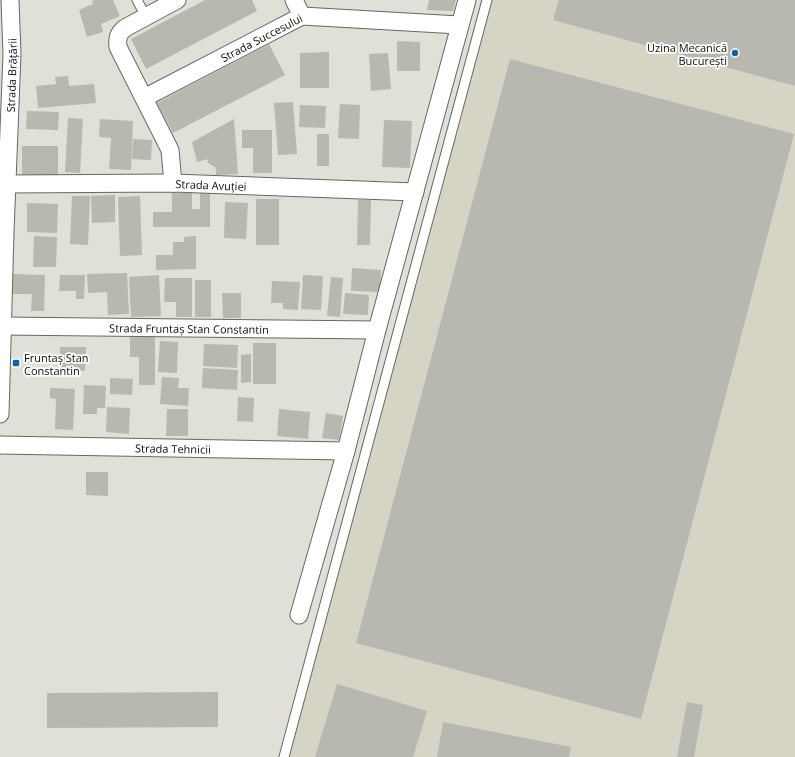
<svg xmlns="http://www.w3.org/2000/svg" width="795" height="757" viewBox="0 0 795 757" font-family="'Open Sans',sans-serif">
  <style>
    .built { fill: #d6d4c5 }
    .building { fill: #b8b7b0 }
    .lines { fill: none; stroke-linecap: round; stroke-linejoin: round }
    .service-casing { stroke: #686861; stroke-width: 11 }
    .minor-casing { stroke: #686861; stroke-width: 19 }
    .service { stroke: #fff; stroke-width: 9 }
    .minor { stroke: #fff; stroke-width: 17 }
    .poi-dot { fill: #0c64b1; stroke: #fff; stroke-width: 1.5 }
    .labels { text-anchor: middle; dominant-baseline: central; stroke-width: 3.5; stroke-linejoin: round; paint-order: stroke }
    .street-label { font-size: 11px; fill: #0c0c09; stroke: #fff }
    .poi-label { font-size: 11px; fill: #0c0c09; stroke: #fff; text-anchor: end }
  </style>
  <rect width="100%" height="100%" fill="#e0dfd8"/>
  <!-- built -->
  <path class="built" d="M481,0h314v757h-515z"/>
  <!-- building -->
  <g class="building">
    <path d="M95,0h18l7,16 -19,8 2,8 -16,5 -8,-27 14,-6 -1,-3z"/>
    <path d="M205,0h47l5,11 -111,58 -15,-30z"/>
    <path d="M429,0h27l-3,11 -26,-1z"/>
    <path d="M559,0h236v86l-242,-66z"/>
    <path d="M397,41l23,1v29h-23z"/>
    <path d="M269,44l16,31 -112,58 -16,-30z"/>
    <path d="M329,52v36h-29v-35z"/>
    <path d="M388,53l3,36 -20,2 -2,-37z"/>
    <path d="M510,59l284,75 -153,585 -285,-76z"/>
    <path d="M68,76l1,10 25,-2 2,19 -58,5 -2,-22 20,-2 -1,-7z"/>
    <path d="M293,102l4,52 -19,1 -4,-52z"/>
    <path d="M340,104l20,1 -1,34 -21,-1z"/>
    <path d="M300,105l26,1 -1,22 -26,-1z"/>
    <path d="M27,111l32,1 -1,18 -32,-1z"/>
    <path d="M68,118l15,1 -3,54 -15,-1z"/>
    <path d="M100,119l33,2 -2,49 -22,-1 2,-31 -12,-1z"/>
    <path d="M234,119l4,55 -22,1v-7l-9,-6 2,-3 -12,3 -5,-20z"/>
    <path d="M384,120l28,1 -2,47 -28,-1z"/>
    <path d="M242,130h30v43h-19v-25h-11z"/>
    <rect x="317" y="134" width="12" height="32"/>
    <path d="M133,139l19,1 -1,20 -19,-1z"/>
    <path d="M22,146h36v30l-36,-1z"/>
    <path d="M172,193h20v16h8v-16h10v34h-57v-15h19z"/>
    <path d="M115,195v27l-23,1 -1,-27z"/>
    <path d="M72,196h18l-2,49 -18,-1z"/>
    <path d="M140,196l2,59 -22,1 -2,-59z"/>
    <rect x="256" y="199" width="23" height="46"/>
    <path d="M358,200h13l-1,45h-13z"/>
    <path d="M225,202l23,1 -2,36 -22,-1z"/>
    <path d="M27,203l31,1 -1,29 -30,-1z"/>
    <path d="M34,236l23,1 -1,30h-23z"/>
    <path d="M196,236v33l-40,1v-15h17v-13h11v-5z"/>
    <path d="M352,268l29,2 -1,22 -29,-1z"/>
    <path d="M127,273l2,41 -21,1 -1,-23 -19,1 -1,-19z"/>
    <path d="M11,274l34,1 -1,36h-13l1,-17h-21z"/>
    <path d="M60,275h25l-1,24h-8v-8h-17z"/>
    <path d="M159,275l2,41 -30,1 -2,-40z"/>
    <path d="M303,275l20,1 -2,34 -20,-1z"/>
    <path d="M331,277l12,1 -3,39 -13,-1z"/>
    <path d="M165,278h27v39h-16v-15h-12z"/>
    <rect x="195" y="280" width="16" height="37"/>
    <path d="M272,281l28,1 -2,28 -15,-1v-6h-12z"/>
    <path d="M222,293h19v25h-18z"/>
    <path d="M345,293l24,2 -1,20 -25,-1z"/>
    <path d="M130,337h25v48h-16v-28h-9z"/>
    <path d="M160,341l18,1 -1,31 -19,-1z"/>
    <rect x="253" y="343" width="23" height="41"/>
    <path d="M204,344l34,1 -1,23 -34,-2z"/>
    <path d="M60,347h26l-1,24h-25z"/>
    <path d="M251,354v28l-10,1v-28z"/>
    <path d="M203,368l35,2 -1,20 -35,-2z"/>
    <path d="M162,377l17,1 -1,10h11l-1,18 -28,-2z"/>
    <path d="M110,378l23,1 -1,16 -22,-1z"/>
    <path d="M84,385l22,1 -1,22h-8v6h-14z"/>
    <path d="M50,388l25,1 -2,41 -18,-1 1,-30 -6,-1z"/>
    <path d="M238,397l16,1 -1,24 -16,-1z"/>
    <path d="M107,407l23,1 -1,26 -23,-2z"/>
    <path d="M167,409h21v27h-22z"/>
    <path d="M279,409l31,3 -2,27 -31,-3z"/>
    <path d="M326,413l17,3 -4,24 -17,-2z"/>
    <path d="M86,472h22v24l-22,-1z"/>
    <path d="M337,684l90,27 -14,46h-98z"/>
    <path d="M218,692v35l-171,1v-35z"/>
    <path d="M687,702l16,3 -9,52h-17z"/>
    <path d="M443,722l128,25 -2,10h-132z"/>
  </g>
  <g class="lines">
    <defs>
      <g id="service">
        <path d="M137,0l9,17"/>
        <path d="M284,757l203,-757"/>
      </g>
      <g id="minor">
        <path d="M294,0l8,16"/>
        <path id="s1" d="M144,98l158,-82 157,9"/>
        <path d="M173,183l-3,-33 -52,-103c-1,-9 0,-13 7,-19l52,-28"/>
        <path id="s2" d="M7,184l166,-1 242,9"/>
        <path id="s3" d="M2,326l375,4"/>
        <path id="s4" d="M0,414l5,-182 7,-178 -2,-54"/>
        <path id="s5" d="M0,445l346,6"/>
        <path d="M299,615l47,-164 31,-121 90,-330"/>
      </g>
    </defs>
    <!-- service casing -->
    <use href="#service" class="service-casing"/>
    <!-- minor casing -->
    <use href="#minor" class="minor-casing"/>
    <!-- service -->
    <use href="#service" class="service"/>
    <!-- minor -->
    <use href="#minor" class="minor"/>
  </g>
  <!-- markers -->
  <g class="poi-dot">
    <circle cx="735" cy="53" r="4"/>
    <rect x="12" y="359" width="8" height="8" rx="2"/>
  </g>
  <g class="labels">
    <!-- street labels -->
    <g class="street-label">
      <text stroke="none"><textPath href="#s1" startOffset="132">Strada Succesului</textPath></text>
      <text stroke="none"><textPath href="#s4" startOffset="339">Strada Brățării</textPath></text>
      <text stroke="none"><textPath href="#s2" startOffset="204">Strada Avuției</textPath></text>
      <text stroke="none"><textPath href="#s3" startOffset="187">Strada Fruntaș Stan Constantin</textPath></text>
      <text stroke="none"><textPath href="#s5" startOffset="173">Strada Tehnicii</textPath></text>
    </g>
    <!-- poi labels -->
    <g class="poi-label">
      <text x="727" y="47">Uzina Mecanică<tspan x="727" dy="13">București</tspan></text>
      <text x="24" y="357" text-anchor="start">Fruntaș Stan<tspan x="24" dy="13">Constantin</tspan></text>
    </g>
  </g>
</svg>
